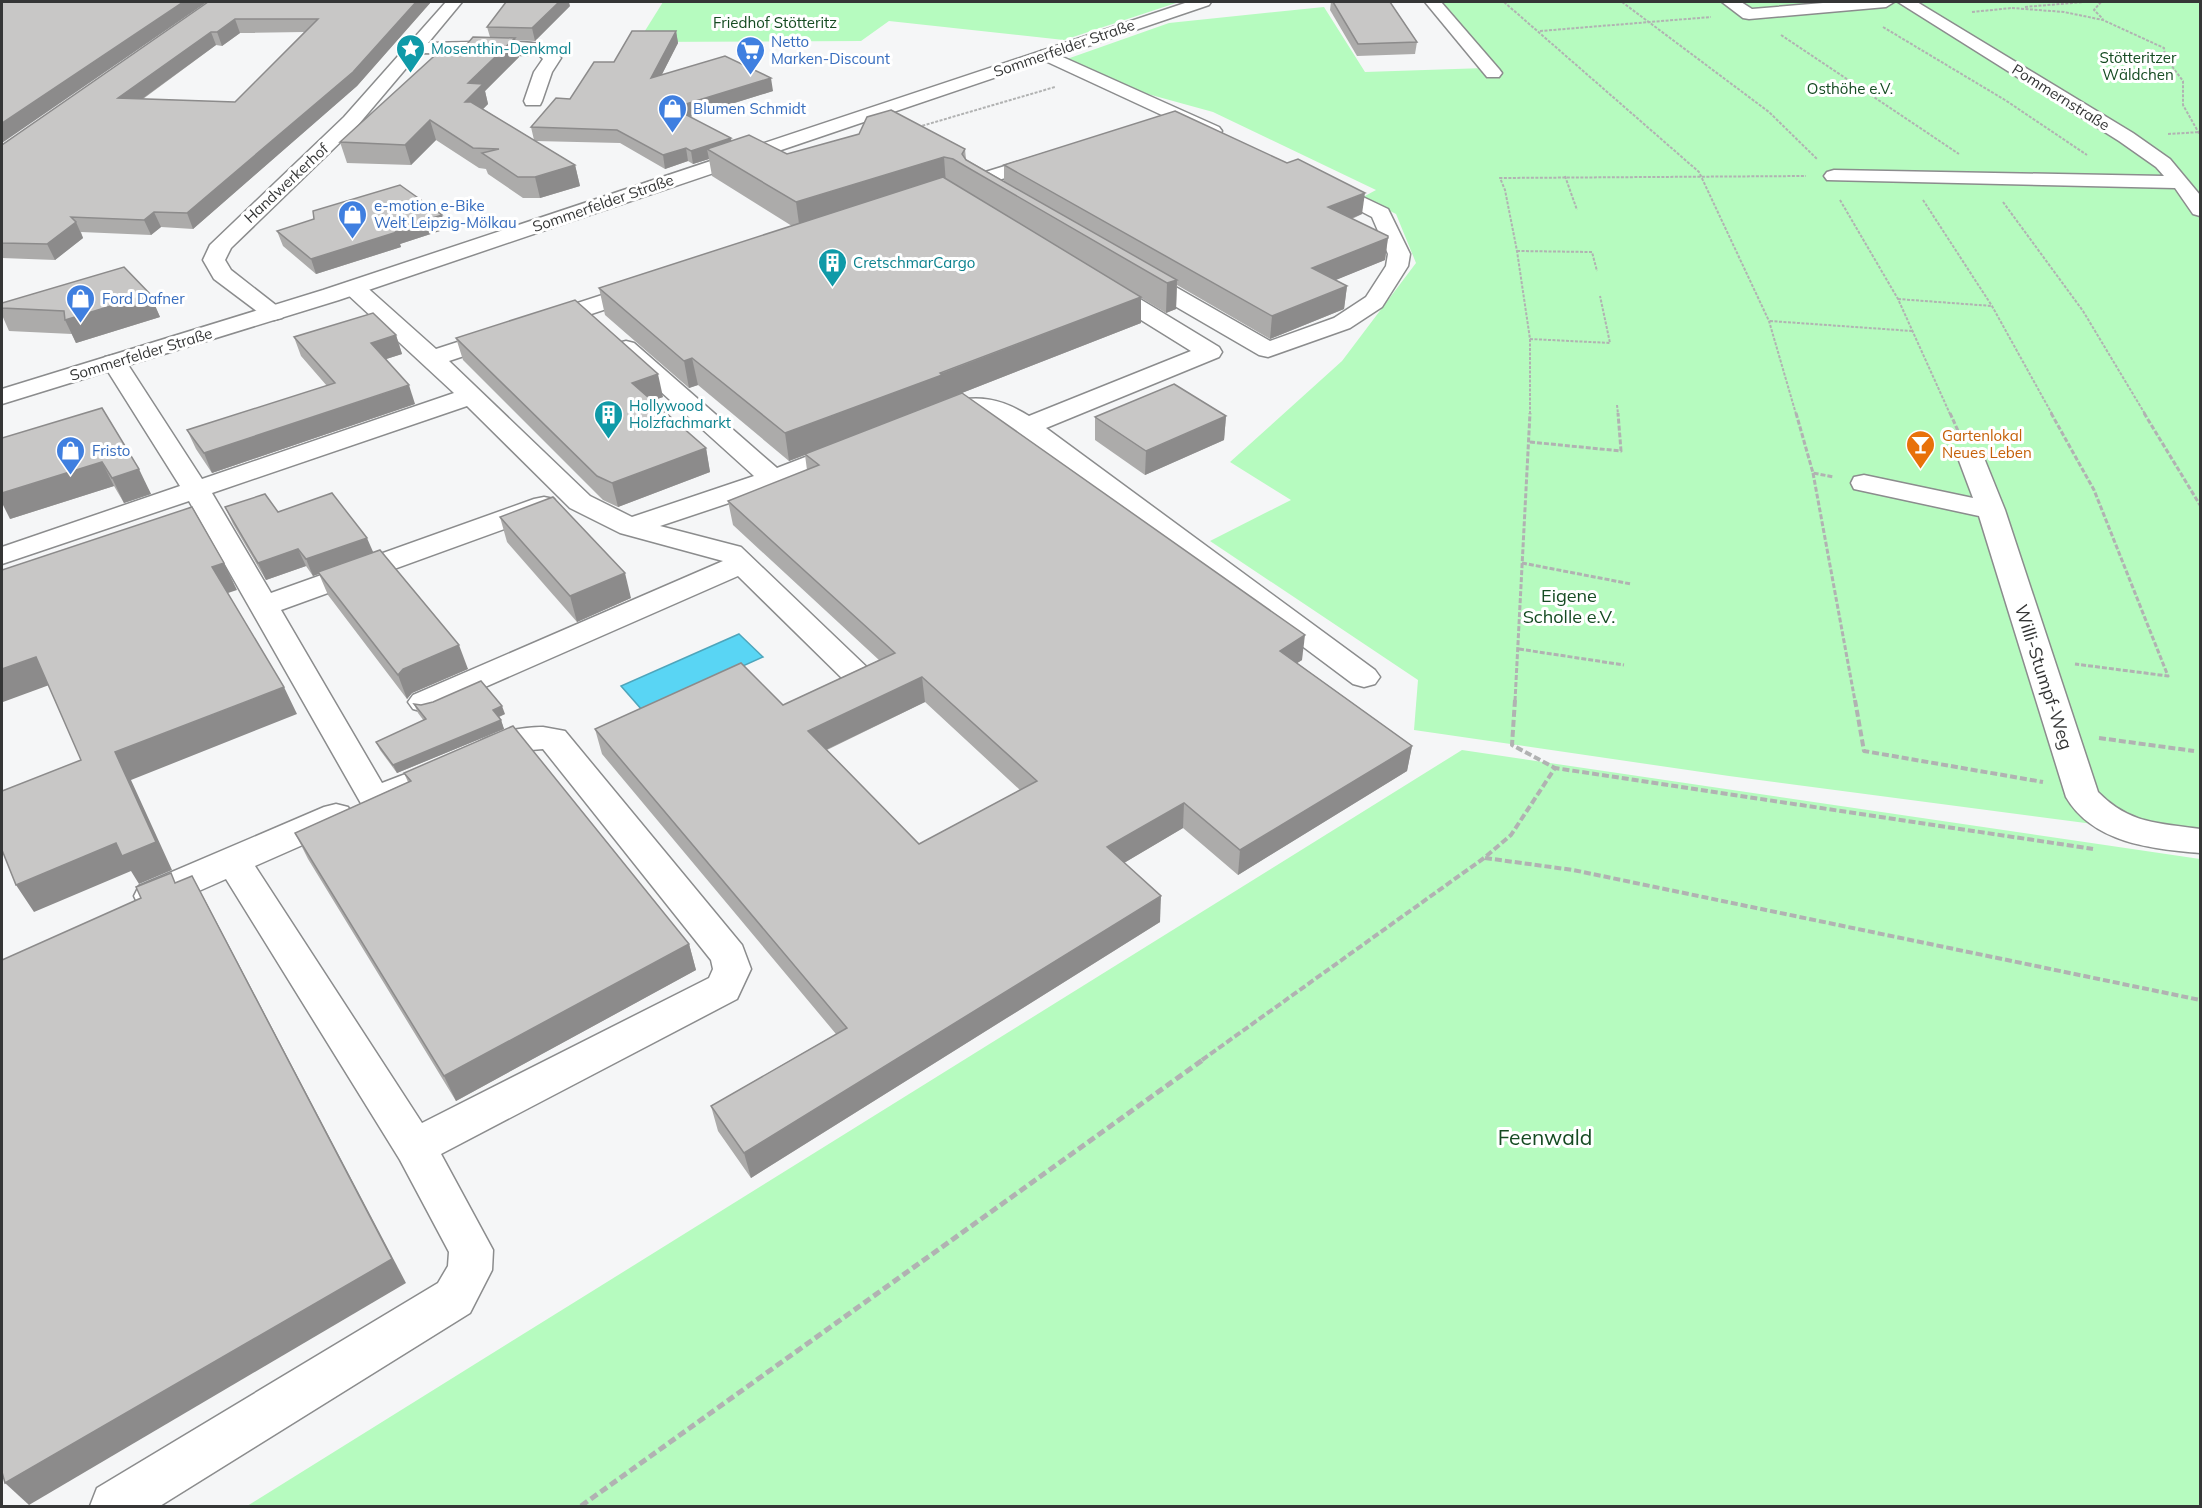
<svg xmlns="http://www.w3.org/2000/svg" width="2202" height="1508" viewBox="0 0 2202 1508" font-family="Mulish,sans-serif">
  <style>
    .green { fill: #b6fbbf }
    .water { fill: #59d5f4; stroke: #4ea5bb; stroke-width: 1.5 }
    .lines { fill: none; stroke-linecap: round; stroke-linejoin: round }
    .minor-casing { stroke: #8b8c8d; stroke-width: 3 }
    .major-casing { stroke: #8b8c8d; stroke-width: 3 }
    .path-far3 { stroke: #b1b2b2; stroke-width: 2; stroke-dasharray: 3 1.5; stroke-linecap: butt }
    .path-far2 { stroke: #b1b2b2; stroke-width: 3; stroke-dasharray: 5 2; stroke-linecap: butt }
    .path-far1 { stroke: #b1b2b2; stroke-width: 4; stroke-dasharray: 7 3; stroke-linecap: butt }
    .path { stroke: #b1b2b2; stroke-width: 5; stroke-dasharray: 8 4; stroke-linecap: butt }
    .minor { fill: #fff; fill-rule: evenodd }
    .major { fill: #fff; fill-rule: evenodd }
    .wall { fill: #acabaa; fill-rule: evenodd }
    .shaded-wall { fill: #8c8b8b }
    .building { fill: #c8c7c6; stroke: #8c8b8b; stroke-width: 1.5; fill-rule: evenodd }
    .labels { text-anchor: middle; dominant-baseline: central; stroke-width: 6; stroke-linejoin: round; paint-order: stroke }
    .far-park-label { font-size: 15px; fill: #154b22; stroke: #fff }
    .far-shop-label { font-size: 15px; fill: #366cbe; stroke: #fff; text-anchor: start }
    .far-culture-label { font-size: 15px; fill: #0d838f; stroke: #fff; text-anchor: start }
    .far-street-label { font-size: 15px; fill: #353636; stroke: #fff }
    .far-food-label { font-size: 15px; fill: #c56008; stroke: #fff; text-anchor: start }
    .park-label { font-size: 18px; fill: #154b22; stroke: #fff }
    .street-label { font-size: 18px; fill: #353636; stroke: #fff }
    .near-park-label { font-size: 21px; fill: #154b22; stroke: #fff }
  </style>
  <rect width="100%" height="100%" fill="#f5f6f7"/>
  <!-- green -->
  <g class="green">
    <path d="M663,2h516l-115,38 -175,-19 -28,20 -223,1z"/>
    <path d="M1440,2h760v836l-471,-62 -315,-46 4,-50 -208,-139 81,-41 -61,-38 112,-101 74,-98 -20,-49 -33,-17 13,-7 -163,-78 -69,-19 -77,-34 102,-36 155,-16 41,65 120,-4 15,7z"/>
    <path d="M1462,750l738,109v647h-1953z"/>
  </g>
  <!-- water -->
  <path class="water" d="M739,634l24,23 -120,54 -22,-25z"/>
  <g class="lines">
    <defs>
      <g id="minor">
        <path d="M446,2h16l-34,41c23,0 107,-5 123,4 4,3 7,8 10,11l-9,14 -10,29 -2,4h-14l-2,-4 10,-29 9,-13 -4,-4 -120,-2 -61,72 -127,123 -6,12 6,10 55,43 -4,5 -8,2 -8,-2 -52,-39 -11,-19 7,-15 134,-128z"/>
        <path d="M1425,2h16l58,67 3,4 -3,4h-12z"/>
        <path d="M1722,2h19l11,7 83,-7h59l-8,5 -137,12 -6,-1z"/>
        <path d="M1898,2h19l216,131 37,26 30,36v21l-7,-2 -18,-26 -348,-8 -3,-4 3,-4 7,-2 330,6 -8,-9 -37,-26z"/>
        <path d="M1047,50l172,77 3,4 -3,4h-14l-164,-76 -3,-4 3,-4z"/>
        <path d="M1047,153l7,2 3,4 -3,4 -78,24 -7,-2 -3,-4 3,-4z"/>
        <path d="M1323,178l65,31 22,45 -2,12 -26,41 -32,21 -82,29 -9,-2 -129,-75 -3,-5 3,-5 8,-2 8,2 124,71 64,-23 32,-21 20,-31 2,-12 -16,-37 -56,-29 -3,-4 3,-4z"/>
        <path d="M1104,280l8,2 107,65 3,5 -3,5 -173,71 329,242 5,7 -5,7 -11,3 -11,-3 -349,-261c-7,-4 -14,-10 -22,-11 -20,-3 -36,14 -56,9l-4,-5c6,-8 16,-10 25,-13 31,-9 55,-4 82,13l162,-65 -95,-59 -3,-5 3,-5z"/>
        <path d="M354,281l8,2 74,66 200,-65 8,-2 8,2 3,5 -3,5 -203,67 141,135 42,21 122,-41 -136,-123 -4,-5 4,-5 8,-2 8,2 143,125 62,-24 9,-2 9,2 4,6 -4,6 -74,29 -123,41 81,21 133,127 5,7 -5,7 -11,3 -11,-3 -114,-112 -303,133 -11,3 -11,-3 -5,-7 5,-7 310,-134 -103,-28 -50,-25 -103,-102 -255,87 59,100 263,-94 10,-2 10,2 4,6 -4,6 -273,99 101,173 34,-13 12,4 5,8 -5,8 -41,17 -12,4 -12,-4 -174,-306 -187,63v-17l178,-61 -78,-124 3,-5 9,-2 9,2 79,122 252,-86 -108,-100 -3,-5 3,-5z"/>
        <path d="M1971,450l9,2 4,6 21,52 93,282c31,32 61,31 102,37v24c-48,-4 -107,-10 -134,-56l-87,-281 -125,-27 -3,-6 3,-6 10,-2 109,23 -15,-40 4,-6z"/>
        <path d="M543,727l22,4 177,214 9,24 -14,30 -296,155 52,96 -1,20 -22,43 -310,193h-70l7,-18 341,-205 10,-17 1,-14 -49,-92 -174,-281 -61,27 -13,4 -13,-4 -5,-10 5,-10 185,-79 12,-3 12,3 5,9 -5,9 -93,41 167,257 287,-145 4,-9 -2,-9 -168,-211 -24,2 -36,13 -12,-3 -4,-8c11,-19 55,-26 76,-26z"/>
      </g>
      <path id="major" d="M1188,2h23l-2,3 -870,295 -337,104v-15l321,-99z"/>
    </defs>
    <!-- minor casing -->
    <use href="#minor" class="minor-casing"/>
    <!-- major casing -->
    <use href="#major" class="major-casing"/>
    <!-- path-far3 -->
    <g class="path-far3">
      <path d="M1504,2l195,170 70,149 27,93"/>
      <path d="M1622,2l147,110 48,47"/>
      <path d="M2101,2l-7,8 9,9"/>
      <path d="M2025,7l59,-5"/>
      <path d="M2012,8l52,4 39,8 61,28 1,9 18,24v24l17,30"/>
      <path d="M1972,12l40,-4"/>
      <path d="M1883,27l122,73 82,55"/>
      <path d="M1540,31l171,-14"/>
      <path d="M1781,35l178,119"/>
      <path d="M918,127l137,-40"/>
      <path d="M2168,134l32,-2"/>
      <path d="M1565,176l12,34"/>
      <path d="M1840,200l58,99 52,115"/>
      <path d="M1923,200l69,106 60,108"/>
      <path d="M2003,202l80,109 62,103"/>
      <path d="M1517,251l75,1 5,19"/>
      <path d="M1898,299l94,7"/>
      <path d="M1770,321l142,10"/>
      <path d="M1530,339l80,4 -10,-47"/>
      <path d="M1617,405l1,9"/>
      <path d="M1530,414v-75l-13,-88 -12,-61 -5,-12 306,-2"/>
    </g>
    <!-- path-far2 -->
    <g class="path-far2">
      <path d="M1796,413l17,60 21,4"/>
      <path d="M1950,413l9,20"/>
      <path d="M2051,413l43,77 74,186 -93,-12"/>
      <path d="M2144,413l56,92"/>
      <path d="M1530,442l91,9 -3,-38"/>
      <path d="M1813,473l42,228"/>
      <path d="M1522,563l109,21"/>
      <path d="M1519,649l105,16"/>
      <path d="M1515,701l15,-288"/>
    </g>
    <!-- path-far1 -->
    <g class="path-far1">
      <path d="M1515,700l-3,45 43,23"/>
      <path d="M1855,700l9,51 179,31"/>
      <path d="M2099,738l95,13"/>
      <path d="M1485,858l88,12 627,130"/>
      <path d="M1202,1060l282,-202 27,-23 44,-67 538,81"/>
    </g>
    <!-- path -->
    <path class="path" d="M581,1506l623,-447"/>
    <!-- minor -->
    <use href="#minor" class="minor"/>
    <!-- major -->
    <use href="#major" class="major"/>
  </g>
  <!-- wall -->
  <g class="wall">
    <path d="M208,2h223l-74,84 -164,143 -32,-2 -10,8 -70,-3 2,6 -28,22 -53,-2v-113zM304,32l-69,70 -92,-3 73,-54 6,1 18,-13z"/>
    <path d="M1331,2h59l27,40 -2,12 -58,2 -27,-46z"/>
    <path d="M570,6l-35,35 -20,-1 4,17 -34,34 3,13 -5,5 51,31 -3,-13 39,-28 44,-37 62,-31 2,12 -16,31 111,17 -83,26 41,24 56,13 178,-5 1,10 38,22v-16l358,49 -10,5 36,17 -3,24 -50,20 12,6 -3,23 -74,30 -93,-54 -1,24 -10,4 -25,-15v25l-197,77 358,260 -5,3 115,83 -5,25 -169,104 -55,-47 -59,35 36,59 -409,256 -33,-47 -7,-25 125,-72 -234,-280 -7,-25 188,-24 96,-45 -146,-135 -5,-24 79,-31 -2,-15 -16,6 -91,-76 -9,3 -84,-73 -6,-27 193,-62 -80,-50 -3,-17 -16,5 -5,-3 -23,8 -45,-26 -85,-2 40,24 5,21 -40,12h-17l-35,-24 -2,-5 -7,-1 -43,-28 -25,25 -64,-2 -7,-21 123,-93 27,-12 -3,-10zM925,702l95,88 -101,54 -92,-94z"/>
    <path d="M446,229l-46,15 1,3 -85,27 -33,-28 -6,-15z"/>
    <path d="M150,294l10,23 -84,26 -4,-9 -63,-3 -7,-16v-12z"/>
    <path d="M396,335l6,19 -16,5 29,45 -203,69 -16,-24 -9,-19 140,-44 -26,-30 -7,-19z"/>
    <path d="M456,338l207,59 -11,4 54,47 4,24 -92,35 -15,-7 -140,-140z"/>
    <path d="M102,408l49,86 -27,9 -10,-17 -104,33z"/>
    <path d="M1226,416l-2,24 -79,35 -50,-35v-23z"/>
    <path d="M225,507l53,5 95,40 95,117 -56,24 -5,6 -79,-104 -9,-21 -6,2 -7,-10 -40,14 -33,-56z"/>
    <path d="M500,517l131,81 -54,24 -70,-80z"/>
    <path d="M414,704l91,10 -6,3 2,3 3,9 -107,44 -17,-23 -4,-8 48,-21 -6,-8z"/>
    <path d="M404,773l285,171 7,26 -240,131 -148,-242 -13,-26 113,-51z"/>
  </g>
  <!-- shaded-wall -->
  <g class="shaded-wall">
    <path d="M183,2h24l-205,141v-20z"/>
    <path d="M416,2h15l-74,84 -164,143 -6,-16z"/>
    <path d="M559,2h10l1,4 -35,35 -3,-13z"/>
    <path d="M235,19l5,14 -18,13 -5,-14z"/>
    <path d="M676,31l2,12 -24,47 -3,-12z"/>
    <path d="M211,32l5,13 -92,67 -6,-14z"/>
    <path d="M515,38l4,19 -34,34 3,13 -18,18 -5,-20 3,-19z"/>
    <path d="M771,78l2,13 -97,30 -3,-13z"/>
    <path d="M430,120l6,20 -25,25 -6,-20z"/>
    <path d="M731,138l2,13 -26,-2 2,10 -16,5 -2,-13z"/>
    <path d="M686,148l2,13 -23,8 -2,-14z"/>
    <path d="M944,157l2,27 -146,47 -4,-29z"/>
    <path d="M575,165l5,21 -40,12 -5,-21z"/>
    <path d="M1365,193l-3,21 -37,15 3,-22z"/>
    <path d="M154,212l7,15 -10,8 -7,-15z"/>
    <path d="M442,215l4,14 -46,15 1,3 -85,27 -5,-15 83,-29z"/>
    <path d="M76,222l7,16 -28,22 -8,-16z"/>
    <path d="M1388,238l-3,22 -76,31 3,-23z"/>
    <path d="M1177,280l-1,29 -10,4 1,-30z"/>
    <path d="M1347,286l-3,23 -74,30 2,-23z"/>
    <path d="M150,294l10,23 -84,26 -11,-23z"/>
    <path d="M1141,297v26l-197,77v2l-155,59 -4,-28z"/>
    <path d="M396,335l6,19 -25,8 -6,-19z"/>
    <path d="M692,358l6,27 -9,3 -5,-27z"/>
    <path d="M658,374l5,23 -26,9 -5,-23z"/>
    <path d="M409,385l6,19 -203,69 -8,-20z"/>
    <path d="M1226,416l-2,24 -79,35 1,-24z"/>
    <path d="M706,448l4,24 -92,35 -6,-24z"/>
    <path d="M102,462l12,24 -104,33 -8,-16v-10z"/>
    <path d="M139,469l12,25 -27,9 -12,-25z"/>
    <path d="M367,538l7,16 -61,22 -7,-17z"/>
    <path d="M298,549l8,17 -40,14 -8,-17z"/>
    <path d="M224,563l13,27 -12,4 -13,-27z"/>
    <path d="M625,573l6,25 -54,24 -7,-26z"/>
    <path d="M1305,635l-3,25 -25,16 3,-25z"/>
    <path d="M459,645l9,24 -56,24 -5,6 -9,-24 5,-6z"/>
    <path d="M36,657l16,27 -49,18 -1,-2v-31z"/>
    <path d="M922,677l3,25 -112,54 -5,-25z"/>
    <path d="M284,687l13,27 -166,66 41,90 -33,14 -8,-13 -97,41 -18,-27 99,-133z"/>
    <path d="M502,706l3,8 -9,4 -3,-8z"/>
    <path d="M501,720l3,9 -107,44 -4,-8z"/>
    <path d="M1412,746l-5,25 -169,104 2,-25z"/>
    <path d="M1184,803l-1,25 -76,45v-26z"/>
    <path d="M192,876l14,26 200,381 -377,222 -24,-22z"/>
    <path d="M1161,896l-1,26 -409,256 -7,-25z"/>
    <path d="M689,944l7,26 -240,131 -12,-25z"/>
  </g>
  <!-- building -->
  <g class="building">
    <path d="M2,2h181l-181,121z"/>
    <path d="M208,2h208l-63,70 -166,141 -33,-1 -10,8 -73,-3 5,5 -29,22 -45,-1v-98zM235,19h83l-83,83 -117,-4 93,-66h6z"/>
    <path d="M506,2h53l-27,26 -45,-1z"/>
    <path d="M1333,2h57l27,40 -59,2z"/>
    <path d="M632,31h44l-25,47 74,-22 46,22 -98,30 58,30 -40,13 -5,-3 -23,7 -46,-25 -86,-3 25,-29 14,1 24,-37h20z"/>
    <path d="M473,37l42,1 -47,45 15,1 -18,18h6l104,63 -40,12h-17l-36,-24 17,-4 -26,-1 -43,-28 -25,25 -65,-3 103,-94 20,1z"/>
    <path d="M891,110l74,39 -3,5 4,6 211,120 -10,3 -214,-124 -9,-2 -148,45 -89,-53 42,-14 38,19 72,-20 8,-17z"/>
    <path d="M1175,111l112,52 11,-4 67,34 -37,14 60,29v2l-76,30 35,18 -75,30 -268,-151z"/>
    <path d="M943,177l198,120 -201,76 2,2 -157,58 -93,-75 -8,3 -85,-73z"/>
    <path d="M400,185l42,30 -48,15 3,2 -86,27 -34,-28 37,-12 -1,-8z"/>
    <path d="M124,267l26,27 -85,26 -1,-9 -62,-3v-5z"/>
    <path d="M575,300l83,74 -26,9 74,65 -94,35 -15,-7 -141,-138z"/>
    <path d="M373,313l23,22 -25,8 38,42 -205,68 -17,-23 148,-47 -41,-46z"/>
    <path d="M1174,384l52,32 -80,35 -51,-34z"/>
    <path d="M962,393l343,242 -25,16 132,95 -172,104 -56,-47 -77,44 54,49 -417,257 -33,-47 136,-78 -252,-299 146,-66 42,42 112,-52 -167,-152 91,-36 -14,-11zM922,677l115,104 -118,63 -111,-113z"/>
    <path d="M102,408l37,61 -27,9 -10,-16 -100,31v-55z"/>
    <path d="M332,493l35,45 -61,21 -8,-10 -40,14 -33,-56 40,-13 13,18z"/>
    <path d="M553,497l72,76 -55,23 -70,-79z"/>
    <path d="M192,507l32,56 -12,4 72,120 -169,65 41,90 -34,14 -6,-13 -100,42 -14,-35v-59l79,-31 -45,-103 -34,12v-99z"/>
    <path d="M380,550l79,95 -56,24 -5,6 -80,-103z"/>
    <path d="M481,681l21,25 -9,4 8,10 -108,45 -17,-23 50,-23 -12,-15 7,1 12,-3z"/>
    <path d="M513,726l176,218 -245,132 -149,-243 116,-52 -7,-8z"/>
    <path d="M171,873l4,10 17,-7 200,383 -387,224 -3,-11v-512l139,-62 -5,-11z"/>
  </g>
  <!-- icons -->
  <defs>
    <symbol id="sight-pin" viewBox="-11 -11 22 30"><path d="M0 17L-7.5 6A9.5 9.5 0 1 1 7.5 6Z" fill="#0f9aa8" stroke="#fff"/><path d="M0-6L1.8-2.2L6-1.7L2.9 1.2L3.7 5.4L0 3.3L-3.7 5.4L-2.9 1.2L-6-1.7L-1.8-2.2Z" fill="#fff"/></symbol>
    <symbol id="supermarket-pin" viewBox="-11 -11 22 30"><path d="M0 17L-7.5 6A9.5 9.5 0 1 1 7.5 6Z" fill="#3f7fe0" stroke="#fff"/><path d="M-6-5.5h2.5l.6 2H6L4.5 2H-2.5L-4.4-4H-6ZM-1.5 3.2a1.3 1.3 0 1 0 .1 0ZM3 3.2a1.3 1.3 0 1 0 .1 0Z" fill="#fff"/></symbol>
    <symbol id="shop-pin" viewBox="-11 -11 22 30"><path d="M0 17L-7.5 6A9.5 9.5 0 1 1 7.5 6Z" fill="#3f7fe0" stroke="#fff"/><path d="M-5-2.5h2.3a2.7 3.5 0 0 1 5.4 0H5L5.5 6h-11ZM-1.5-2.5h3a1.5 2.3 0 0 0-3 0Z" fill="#fff"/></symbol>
    <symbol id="building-pin" viewBox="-11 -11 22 30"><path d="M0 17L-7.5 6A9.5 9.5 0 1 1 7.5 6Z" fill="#0f9aa8" stroke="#fff"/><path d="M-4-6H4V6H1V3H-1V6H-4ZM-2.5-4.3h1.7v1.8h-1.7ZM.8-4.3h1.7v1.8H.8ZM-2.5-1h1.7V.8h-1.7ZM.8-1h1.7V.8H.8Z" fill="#fff"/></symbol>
    <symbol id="bar-pin" viewBox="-11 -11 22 30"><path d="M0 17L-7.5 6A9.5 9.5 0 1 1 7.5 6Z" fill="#e8710a" stroke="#fff"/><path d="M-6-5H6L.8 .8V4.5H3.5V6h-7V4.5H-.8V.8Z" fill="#fff"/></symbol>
  </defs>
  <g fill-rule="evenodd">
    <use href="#sight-pin" x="394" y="32" width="33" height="45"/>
    <use href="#supermarket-pin" x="734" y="34" width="33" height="45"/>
    <use href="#shop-pin" x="656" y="92" width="33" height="45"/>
    <use href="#shop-pin" x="336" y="198" width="33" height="45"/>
    <use href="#building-pin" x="816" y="246" width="33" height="45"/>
    <use href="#shop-pin" x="64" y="282" width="33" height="45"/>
    <use href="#building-pin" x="592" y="398" width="33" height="45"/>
    <use href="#bar-pin" x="1904" y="428" width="33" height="45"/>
    <use href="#shop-pin" x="54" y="434" width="33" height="45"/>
  </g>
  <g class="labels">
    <!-- far-park labels -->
    <g class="far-park-label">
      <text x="775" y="22">Friedhof Stötteritz</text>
      <text x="2138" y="57">Stötteritzer<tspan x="2138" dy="17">Wäldchen</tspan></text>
      <text x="1850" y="88">Osthöhe e.V.</text>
    </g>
    <!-- far-shop labels -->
    <g class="far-shop-label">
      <text x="771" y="41">Netto<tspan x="771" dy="17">Marken-Discount</tspan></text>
      <text x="693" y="108">Blumen Schmidt</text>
      <text x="374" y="205">e-motion e-Bike<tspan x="374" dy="17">Welt Leipzig-Mölkau</tspan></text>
      <text x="102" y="298">Ford Dafner</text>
      <text x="92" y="450">Fristo</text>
    </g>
    <!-- far-culture labels -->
    <g class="far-culture-label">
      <text x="431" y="48">Mosenthin-Denkmal</text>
      <text x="853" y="262">CretschmarCargo</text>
      <text x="629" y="405">Hollywood<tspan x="629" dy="17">Holzfachmarkt</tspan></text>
    </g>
    <!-- far-street labels -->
    <g class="far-street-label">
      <text transform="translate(1064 48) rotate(-19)">Sommerfelder Straße</text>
      <text transform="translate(2061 97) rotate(32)">Pommernstraße</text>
      <text transform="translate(286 183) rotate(-43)">Handwerkerhof</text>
      <text transform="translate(603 203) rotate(-19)">Sommerfelder Straße</text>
      <text transform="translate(141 354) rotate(-17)">Sommerfelder Straße</text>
    </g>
    <!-- far-food labels -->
    <g class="far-food-label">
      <text x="1942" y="435">Gartenlokal<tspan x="1942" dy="17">Neues Leben</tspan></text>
    </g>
    <!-- park labels -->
    <g class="park-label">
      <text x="1569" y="595">Eigene<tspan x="1569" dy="21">Scholle e.V.</tspan></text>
    </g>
    <!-- street labels -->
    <g class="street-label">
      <text transform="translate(2044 677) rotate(72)">Willi-Stumpf-Weg</text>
    </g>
    <!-- near-park labels -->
    <g class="near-park-label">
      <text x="1545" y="1137">Feenwald</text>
    </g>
  </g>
  <!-- border -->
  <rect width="2202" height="1508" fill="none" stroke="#353636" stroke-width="6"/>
</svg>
